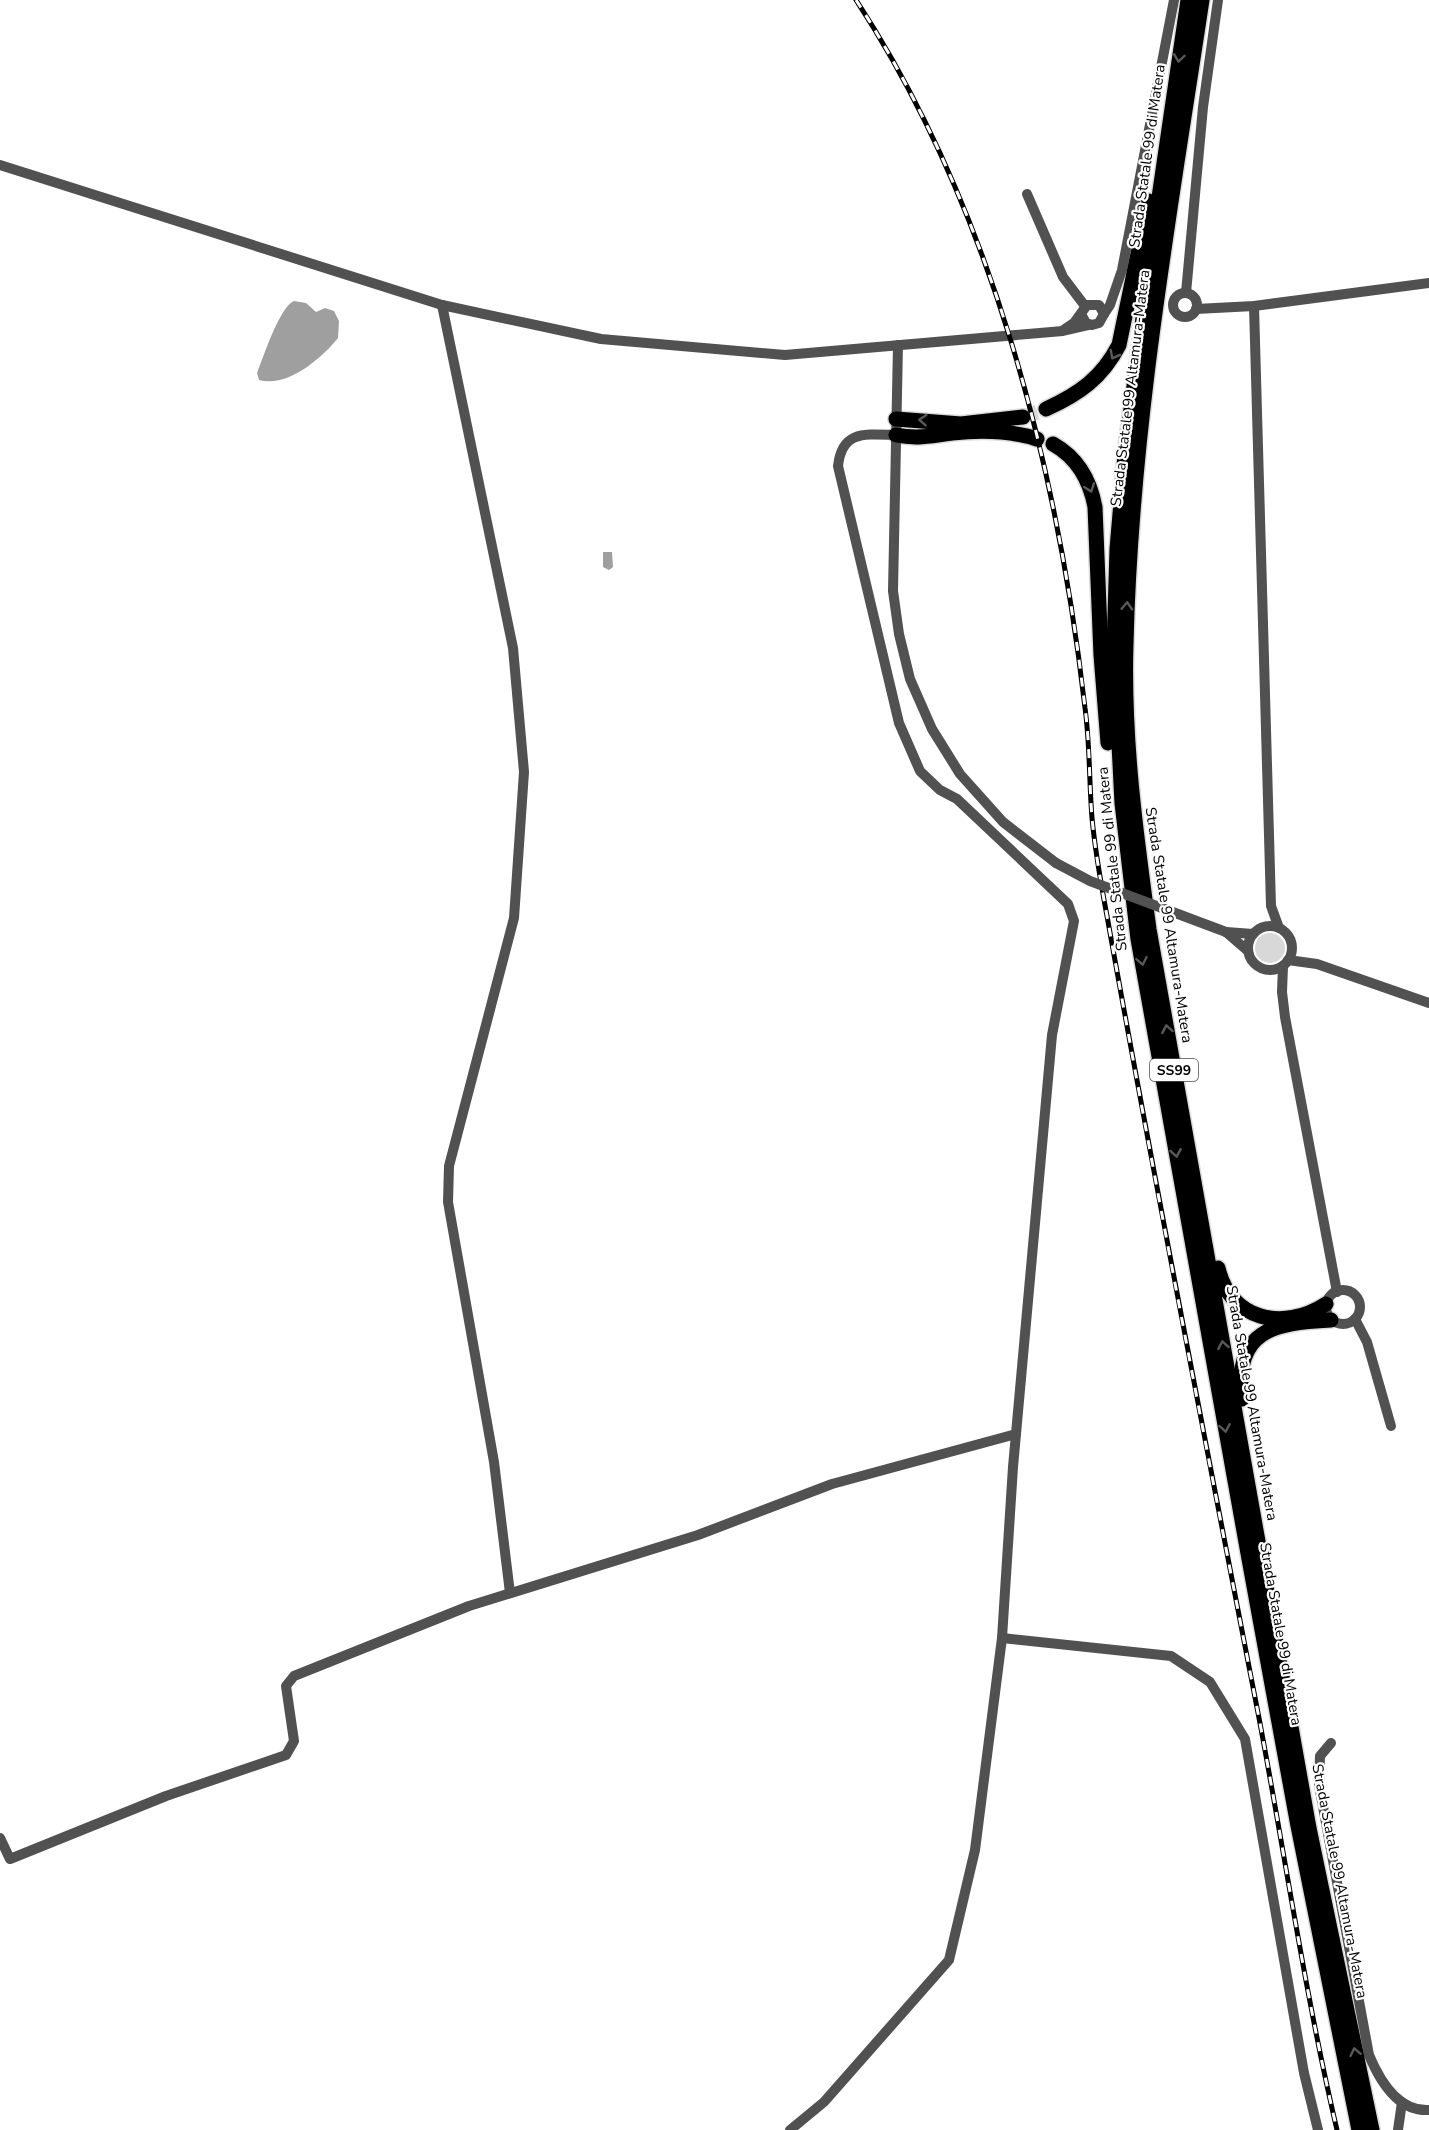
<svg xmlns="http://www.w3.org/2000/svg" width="1429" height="2130" viewBox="0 0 1429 2130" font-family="'Nunito Sans',sans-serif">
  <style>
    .green { fill: #d8d8d8 }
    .water { fill: #9f9f9f }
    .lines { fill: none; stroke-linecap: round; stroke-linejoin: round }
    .highway-tunnel { stroke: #d9d9d9; stroke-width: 15; stroke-dasharray: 15 8; stroke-linecap: butt }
    .highway-casing { stroke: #dbdbdb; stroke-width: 18 }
    .minor { stroke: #515151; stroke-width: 10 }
    .highway { stroke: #000; stroke-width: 15 }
    .rail-casing { stroke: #000; stroke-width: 5 }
    .rail { stroke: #fff; stroke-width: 3; stroke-dasharray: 9; stroke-linecap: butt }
    .minor-bridge { stroke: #515151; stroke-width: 10 }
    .oneway { stroke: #595959 }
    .labels { text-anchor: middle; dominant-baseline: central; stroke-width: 4.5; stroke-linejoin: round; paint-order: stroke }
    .shield { fill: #fff; stroke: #4c4c4c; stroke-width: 1.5 }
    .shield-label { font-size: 14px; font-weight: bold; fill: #000 }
    .street-label { font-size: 15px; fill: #000; stroke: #fff }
  </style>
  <rect width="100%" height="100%" fill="#fff"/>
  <!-- green -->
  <circle class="green" cx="1270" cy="948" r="15"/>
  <!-- water -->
  <g class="water">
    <path d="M294,301l12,2 10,9 9,-4 9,3 5,10 -1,17c-17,21 -51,50 -79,42l-2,-7c6,-15 23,-67 37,-72z"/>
    <path d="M603,552h9l1,15 -4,3 -6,-3z"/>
  </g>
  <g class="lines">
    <!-- highway-tunnel -->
    <path class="highway-tunnel" d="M1023,417l23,-8"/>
    <defs>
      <g id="highway">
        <path d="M1188,0l-31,211 -32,244 -8,94 -3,98 8,156 16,136 111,620 49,267 61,304"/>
        <path d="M1202,0c-32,213 -71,427 -76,644 -3,96 10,190 23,285l160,899 63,302"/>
        <path d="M1046,409c33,-15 56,-31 73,-64l30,-144"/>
        <path d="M896,419l65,5 62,-7"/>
        <path d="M896,435c20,4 36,1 56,-2 29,-3 57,-3 85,6"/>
        <path d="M1053,444c25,14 37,36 42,63l6,148 7,88"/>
        <path d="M1218,1268c12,52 65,64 108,36"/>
        <path d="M1242,1399c-8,-69 31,-76 89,-79"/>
      </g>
    </defs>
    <!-- highway casing -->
    <use href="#highway" class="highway-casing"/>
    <!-- minor -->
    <g class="minor">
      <path d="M0,165l442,140 159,34 184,16 278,-24 26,-6"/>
      <path d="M1027,194l36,83 22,29"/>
      <path d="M1186,293l17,-186 15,-107"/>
      <circle cx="1185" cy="305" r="12"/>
      <path d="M442,305l71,343 11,124 -10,146 -65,248 -1,36 46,260 16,131"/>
      <path d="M1254,306l17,600 8,22"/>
      <path d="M1196,309l58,-3 175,-23"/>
      <path d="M1104,314l6,-9 12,-35 52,-270"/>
      <path d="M1065,329l9,-6 13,-18h12l5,9 -5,9 -7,2 -6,-2 -5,-9"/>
      <path d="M898,345l-5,246 6,43 11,45 22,50 28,45 43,48 53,41"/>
      <circle cx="1270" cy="948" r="22"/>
      <path d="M1226,932l22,19"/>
      <path d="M1226,932l27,2"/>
      <path d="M1288,960l29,4 112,39"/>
      <path d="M1283,966l-1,26 3,25 52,275"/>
      <circle cx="1343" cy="1307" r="17"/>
      <path d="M1355,1319l12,23 24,84"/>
      <path d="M1002,1638l169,18 39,26 35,57 59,334 14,57"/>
      <path d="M1331,1743l-11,13 -1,29 50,270c10,24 29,57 60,55"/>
      <path d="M0,1838l10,21 156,-63 120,-41 8,-14 -8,-55 8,-10 175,-70 229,-71 134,-51 184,-50"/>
      <path d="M790,2130l34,-28 125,-142 26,-110 27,-212 11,-171 39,-432 22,-114 -6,-17 -111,-105 -17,-9 -20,-19 -21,-48 -61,-257c4,-36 27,-32 58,-31"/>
      <path d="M1398,2130l4,-28"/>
    </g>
    <!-- highway -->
    <use href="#highway" class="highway"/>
    <defs>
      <path id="rail" d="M856,0c135,207 201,464 229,708 5,36 4,73 7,110 3,32 9,66 15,98 48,268 100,535 152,802 26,137 46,276 78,412"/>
    </defs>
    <!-- rail casing -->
    <use href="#rail" class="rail-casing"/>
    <!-- rail -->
    <use href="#rail" class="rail"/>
    <!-- minor-bridge -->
    <path class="minor-bridge" d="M1056,863l34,18 136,51"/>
  </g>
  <!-- one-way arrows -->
  <defs><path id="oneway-chevron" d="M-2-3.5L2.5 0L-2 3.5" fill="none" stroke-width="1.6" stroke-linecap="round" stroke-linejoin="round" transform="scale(1.5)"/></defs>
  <g class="oneway">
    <use href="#oneway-chevron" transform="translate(1179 58) rotate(98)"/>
    <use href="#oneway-chevron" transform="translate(1114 355) rotate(118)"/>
    <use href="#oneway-chevron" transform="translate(923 420) rotate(-176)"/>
    <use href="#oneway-chevron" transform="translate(1090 488) rotate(70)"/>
    <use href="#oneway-chevron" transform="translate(1127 606) rotate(-88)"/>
    <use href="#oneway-chevron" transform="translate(1142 961) rotate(79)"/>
    <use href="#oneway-chevron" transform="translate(1167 1029) rotate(-100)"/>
    <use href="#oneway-chevron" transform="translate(1176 1153) rotate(80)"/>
    <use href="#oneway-chevron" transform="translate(1223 1345) rotate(-100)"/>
    <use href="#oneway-chevron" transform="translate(1225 1428) rotate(80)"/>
    <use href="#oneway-chevron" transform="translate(1355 2052) rotate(-102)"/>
  </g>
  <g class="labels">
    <!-- shield labels -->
    <rect class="shield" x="1150" y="1059" width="48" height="22" rx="4.5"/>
    <g class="shield-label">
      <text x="1174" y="1070">SS99</text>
    </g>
    <!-- street labels -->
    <g class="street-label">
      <text transform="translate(1147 156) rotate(-82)">Strada Statale 99 di Matera</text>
      <text transform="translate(1130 388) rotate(-83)">Strada Statale 99 Altamura-Matera</text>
      <text transform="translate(1112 859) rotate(-96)">Strada Statale 99 di Matera</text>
      <text transform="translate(1169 925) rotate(81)">Strada Statale 99 Altamura-Matera</text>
      <text transform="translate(1252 1403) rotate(80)">Strada Statale 99 Altamura-Matera</text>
      <text transform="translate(1281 1634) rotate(80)">Strada Statale 99 di Matera</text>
      <text transform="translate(1340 1881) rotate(79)">Strada Statale 99 Altamura-Matera</text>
    </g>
  </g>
</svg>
